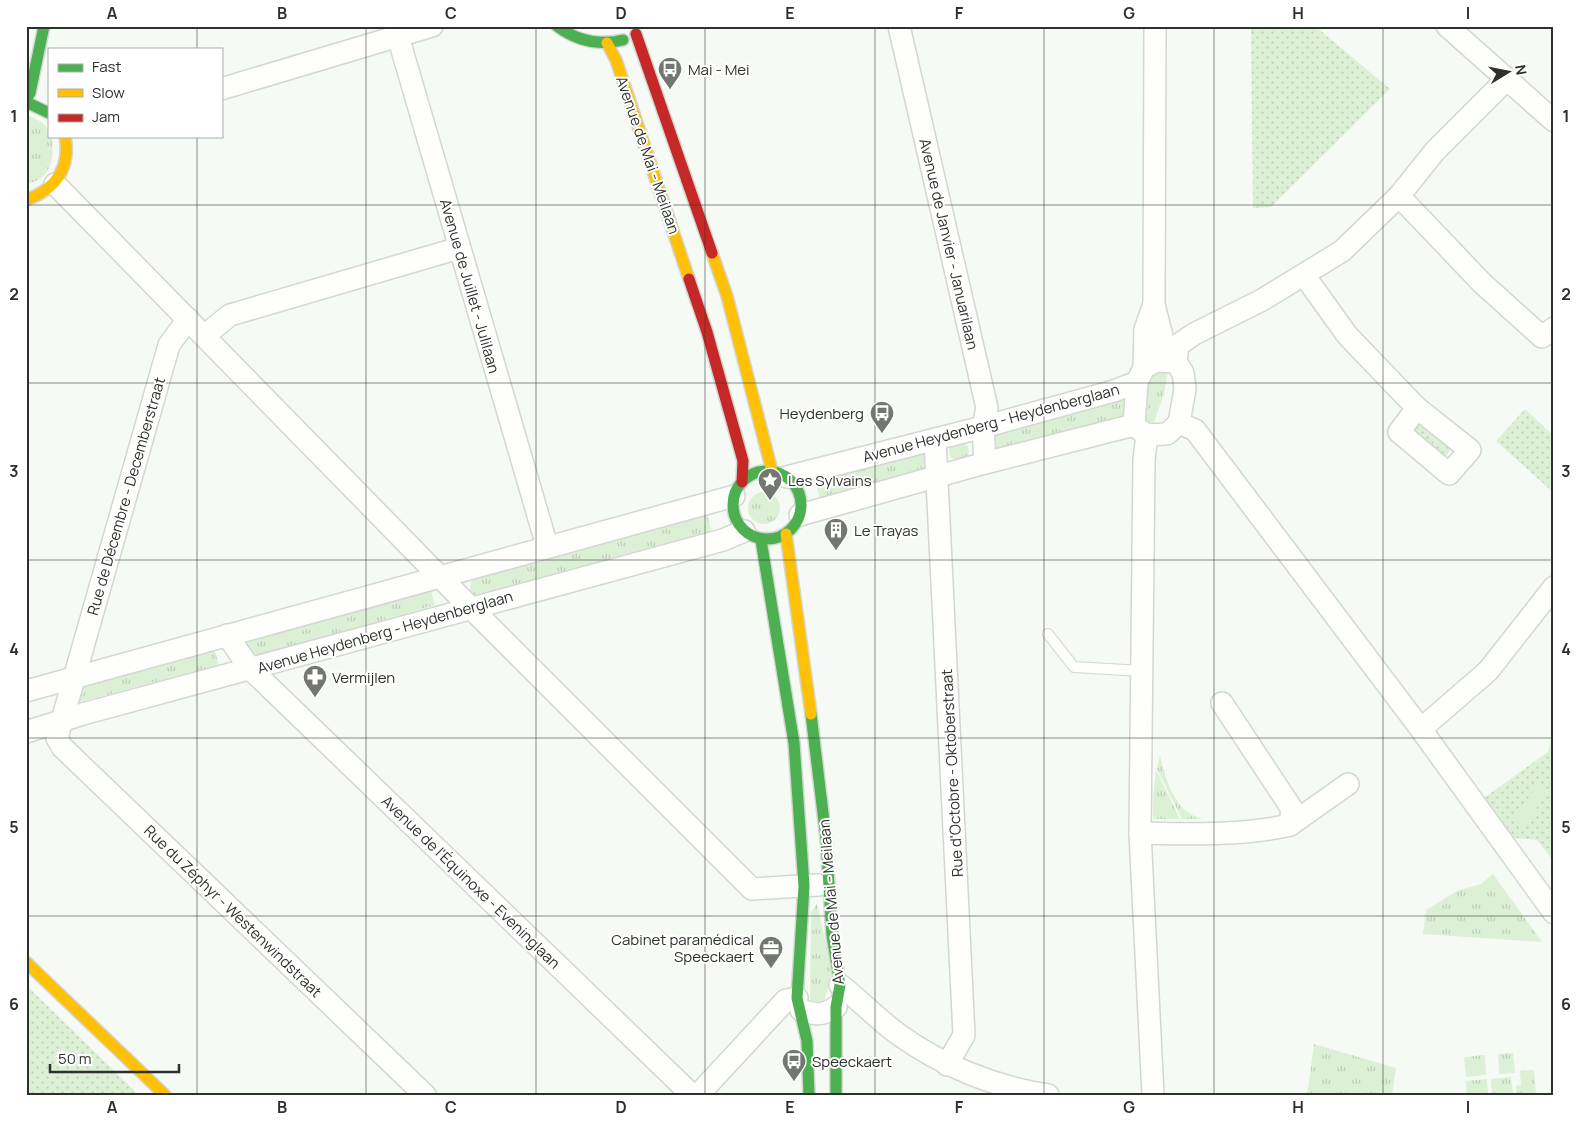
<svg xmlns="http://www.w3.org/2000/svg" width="1580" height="1121" viewBox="0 0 1580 1121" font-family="Manrope,sans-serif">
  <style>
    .grass { fill: url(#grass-tufts) }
    .park { fill: url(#park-dots) }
    .pitch { fill: #dcf0d6 }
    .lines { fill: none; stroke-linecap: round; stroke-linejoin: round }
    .lane-casing { stroke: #d3d7d2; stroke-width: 12 }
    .street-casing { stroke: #d3d7d2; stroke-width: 24 }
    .fast-casing { stroke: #d3d7d2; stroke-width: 14 }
    .slow-casing { stroke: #d3d7d2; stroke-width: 14 }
    .jam-casing { stroke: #d3d7d2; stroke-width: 14 }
    .lane { stroke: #fefefd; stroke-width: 10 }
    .street { stroke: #fefefd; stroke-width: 21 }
    .fast { stroke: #4caf50; stroke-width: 11 }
    .slow { stroke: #ffc107; stroke-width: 11 }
    .jam { stroke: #c62828; stroke-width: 11 }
    .grid { fill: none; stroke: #2d312c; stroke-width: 1; stroke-opacity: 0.55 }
    .labels { text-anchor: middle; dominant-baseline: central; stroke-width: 4; stroke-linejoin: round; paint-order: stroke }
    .poi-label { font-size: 15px; fill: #2d312c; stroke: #fff; text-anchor: start }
    .street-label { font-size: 15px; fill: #2d312c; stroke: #fff }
    .neatline { fill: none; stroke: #2d312c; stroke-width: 2 }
    .grid-label { font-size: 16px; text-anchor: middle; font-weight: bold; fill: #2d312c }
  </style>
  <defs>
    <pattern id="grass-tufts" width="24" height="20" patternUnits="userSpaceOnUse" patternTransform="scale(1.25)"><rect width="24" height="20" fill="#dcf0d6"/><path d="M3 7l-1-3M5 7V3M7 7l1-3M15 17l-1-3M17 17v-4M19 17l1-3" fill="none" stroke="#bdceb8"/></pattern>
    <pattern id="park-dots" width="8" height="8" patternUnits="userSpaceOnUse" patternTransform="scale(1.25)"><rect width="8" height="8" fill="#dcf0d6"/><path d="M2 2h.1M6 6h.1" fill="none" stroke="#bdceb8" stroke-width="1.8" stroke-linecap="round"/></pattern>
  </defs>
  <rect width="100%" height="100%" fill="#f5faf4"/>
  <!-- grass -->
  <g class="grass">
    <path d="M26,114c11,6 23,9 23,22h3c2,22 1,43 -26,48z"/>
    <path d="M1156,367l12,3 -4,24 -10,28 -6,1 -5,-4v-30z"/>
    <path d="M1123,399l3,7 -4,12 -119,33 -10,-2 -2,-18z"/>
    <circle cx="959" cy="451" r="10"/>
    <path d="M929,450l5,20 -114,30 -5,-20z"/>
    <circle cx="764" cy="508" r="16"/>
    <path d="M706,511l6,21 -237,64 -5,-7 3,-14z"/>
    <path d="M430,588l5,17 -184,53 -4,-16z"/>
    <path d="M214,649l5,16 -139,37 -4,-16z"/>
    <path d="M1160,755c4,19 12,47 29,58 4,3 10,4 15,6h-22l-25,-50z"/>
    <path d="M1156,770l24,49h-27v-21z"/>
    <path d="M1493,874l49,68 -119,-8 3,-24 31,-19 24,-7z"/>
    <path d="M817,904l15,66 -8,32 -14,-1 1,-89z"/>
    <path d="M1314,1044l82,24 -4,27h-85z"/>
    <path d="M1513,1053l2,20 -16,1 -1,-20z"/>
    <path d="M1485,1055l1,20 -20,2 -2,-20z"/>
    <path d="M1534,1070l2,25h-19l-1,-9 5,-1 -1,-14z"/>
    <path d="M1511,1077l2,18h-21l-1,-16z"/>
    <path d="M1487,1079l1,16h-21l-1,-14z"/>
  </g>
  <!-- park -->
  <g class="park">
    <path d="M1251,26h64l75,63 -119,118 -18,1z"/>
    <path d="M1525,409l29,27v57l-58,-52z"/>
    <path d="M1425,423l26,25 -4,7 -11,-1 -23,-21 3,-7z"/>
    <path d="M1554,728v134l-17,-22 -22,-2 -31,-40 64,-46z"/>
    <path d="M26,985l113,110h-113z"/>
  </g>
  <!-- pitch -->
  <path class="pitch" d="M1538,783l10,7 -23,36 -11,-6z"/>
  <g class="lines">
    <defs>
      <path id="lane" d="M1048,634l26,33 68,4"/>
      <g id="street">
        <path d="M395,26l152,520"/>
        <path d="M899,26l88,382 -4,19 2,36"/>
        <path d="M1155,26l-1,278 14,57"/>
        <path d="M1447,26l107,95"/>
        <path d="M221,89l211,-63"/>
        <path d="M55,184l384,392 313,313 66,-4"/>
        <path d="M1399,196l83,87 60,54 12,-9"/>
        <path d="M1304,275l43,60 70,73 -18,24 50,42 21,-24 -53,-42"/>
        <path d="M188,319l-19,26 -112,393 5,9 363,348"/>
        <path d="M204,336l26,-21 229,-67"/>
        <path d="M1176,362l2,-17 16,-11 68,-34 80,-49 57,-55 36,-45 72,-72"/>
        <path d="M1179,423l16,7 225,298 134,185"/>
        <path d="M1134,425l3,-43 7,-14 1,-39 9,-25"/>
        <path d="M1136,427l11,8 20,-1 12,-11 6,-34 -2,-16 -7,-11 -20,-1 -12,7"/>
        <path d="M1147,435l-3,25 -4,373 13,262"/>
        <path d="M935,439l29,596 -17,30"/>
        <path d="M787,477l196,-50 131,-36 23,-9"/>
        <path d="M800,515l185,-52 149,-38"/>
        <path d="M227,635l24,35 12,11 429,414"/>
        <path d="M26,691l708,-195"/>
        <path d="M1421,729l67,-58 66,-84"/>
        <path d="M26,732l57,-18 640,-174 21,-9"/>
        <path d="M1290,825l58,-41"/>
        <path d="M1140,833c50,1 102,3 150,-8l2,-16 -70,-106"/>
        <path d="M840,985c20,15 37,34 58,49 44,32 97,53 150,61"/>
        <path d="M801,1010c14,5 22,6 35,-3"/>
        <path d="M698,1095l88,-95 11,-2"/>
      </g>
      <g id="fast">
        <path d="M557,26c20,15 41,20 66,14"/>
        <path d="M26,99l4,-6 14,-67"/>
        <path d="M26,102l23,11"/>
        <circle cx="767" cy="505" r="34"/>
        <path d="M761,540l33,203 10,143 -7,112 10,43 2,54"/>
        <path d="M811,714l15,124 6,97 8,50 -4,22v88"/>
      </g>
      <g id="slow">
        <path d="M607,43l9,17 73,219"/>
        <path d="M26,200c30,-11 45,-32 39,-64"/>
        <path d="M712,253l15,43 45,175"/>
        <path d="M786,534l25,180"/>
        <path d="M26,962l139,133"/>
      </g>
      <g id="jam">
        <path d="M636,34l76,219"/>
        <path d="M689,279l18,53 36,129 -1,21"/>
      </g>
    </defs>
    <!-- lane casing -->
    <use href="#lane" class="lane-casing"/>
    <!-- street casing -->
    <use href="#street" class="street-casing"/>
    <!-- fast casing -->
    <use href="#fast" class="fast-casing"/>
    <!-- slow casing -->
    <use href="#slow" class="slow-casing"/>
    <!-- jam casing -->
    <use href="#jam" class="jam-casing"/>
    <!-- lane -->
    <use href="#lane" class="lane"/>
    <!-- street -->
    <use href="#street" class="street"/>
    <!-- fast -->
    <use href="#fast" class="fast"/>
    <!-- slow -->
    <use href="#slow" class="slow"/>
    <!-- jam -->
    <use href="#jam" class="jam"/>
  </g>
  <!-- grid -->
  <path class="grid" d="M197,26v23M366,26v1069M536,26v1069M705,26v1069M875,26v1069M1044,26v1069M1214,26v1069M1383,26v1069M197,136v959M26,205h1528M26,383h1528M26,560h1528M26,738h1528M26,916h1528"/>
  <!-- icons -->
  <defs>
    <symbol id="bus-pin" viewBox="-11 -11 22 30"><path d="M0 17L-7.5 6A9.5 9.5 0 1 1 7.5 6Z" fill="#737772" stroke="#fff"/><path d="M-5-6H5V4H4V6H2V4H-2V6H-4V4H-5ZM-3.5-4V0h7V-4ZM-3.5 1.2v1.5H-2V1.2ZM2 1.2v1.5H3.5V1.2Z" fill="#fff"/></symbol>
    <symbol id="sight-pin" viewBox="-11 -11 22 30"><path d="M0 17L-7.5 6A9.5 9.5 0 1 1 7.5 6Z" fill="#737772" stroke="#fff"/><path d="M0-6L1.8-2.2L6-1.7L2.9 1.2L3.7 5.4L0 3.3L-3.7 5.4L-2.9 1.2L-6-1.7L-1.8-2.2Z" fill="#fff"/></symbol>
    <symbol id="building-pin" viewBox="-11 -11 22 30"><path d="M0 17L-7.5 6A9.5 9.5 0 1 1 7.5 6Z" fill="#737772" stroke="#fff"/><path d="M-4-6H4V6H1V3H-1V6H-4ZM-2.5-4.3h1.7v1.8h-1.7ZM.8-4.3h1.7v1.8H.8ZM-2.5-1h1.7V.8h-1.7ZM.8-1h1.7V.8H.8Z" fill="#fff"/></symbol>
    <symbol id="pharmacy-pin" viewBox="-11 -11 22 30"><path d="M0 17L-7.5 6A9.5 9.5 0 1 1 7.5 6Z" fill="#737772" stroke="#fff"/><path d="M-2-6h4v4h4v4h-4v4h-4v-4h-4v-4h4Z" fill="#fff"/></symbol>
    <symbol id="office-pin" viewBox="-11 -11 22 30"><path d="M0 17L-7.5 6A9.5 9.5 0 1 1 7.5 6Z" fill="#737772" stroke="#fff"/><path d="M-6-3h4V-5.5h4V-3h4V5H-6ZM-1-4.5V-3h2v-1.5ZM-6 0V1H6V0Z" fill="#fff"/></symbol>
  </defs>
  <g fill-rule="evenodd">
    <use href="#bus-pin" x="656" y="55" width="28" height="38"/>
    <use href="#bus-pin" x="868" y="399" width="28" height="38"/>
    <use href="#sight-pin" x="756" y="466" width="28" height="38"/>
    <use href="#building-pin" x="822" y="516" width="28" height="38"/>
    <use href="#pharmacy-pin" x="301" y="663" width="28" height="38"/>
    <use href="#office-pin" x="757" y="934" width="28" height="38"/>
    <use href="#bus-pin" x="780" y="1047" width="28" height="38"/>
  </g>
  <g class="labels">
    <!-- poi labels -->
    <g class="poi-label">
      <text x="688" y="69">Mai - Mei</text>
      <text x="864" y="413" text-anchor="end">Heydenberg</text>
      <text x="788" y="480">Les Sylvains</text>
      <text x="854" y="530">Le Trayas</text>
      <text x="332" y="677">Vermijlen</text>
      <text x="754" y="939" text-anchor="end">Cabinet paramédical<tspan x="754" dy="17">Speeckaert</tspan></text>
      <text x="812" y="1061">Speeckaert</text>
    </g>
    <!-- street labels -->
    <g class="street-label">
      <text transform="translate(648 155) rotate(71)">Avenue de Mai - Meilaan</text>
      <text transform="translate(949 244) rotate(77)">Avenue de Janvier - Januarilaan</text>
      <text transform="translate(470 286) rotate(74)">Avenue de Juillet - Julilaan</text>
      <text transform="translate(991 423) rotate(-15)">Avenue Heydenberg - Heydenberglaan</text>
      <text transform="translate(126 496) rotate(-74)">Rue de Décembre - Decemberstraat</text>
      <text transform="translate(385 632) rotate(-16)">Avenue Heydenberg - Heydenberglaan</text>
      <text transform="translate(952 773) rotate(-93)">Rue d'Octobre - Oktoberstraat</text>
      <text transform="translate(471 882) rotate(44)">Avenue de l'Équinoxe - Eveninglaan</text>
      <text transform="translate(831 902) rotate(-95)">Avenue de Mai - Meilaan</text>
      <text transform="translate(233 911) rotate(44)">Rue du Zéphyr - Westenwindstraat</text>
    </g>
  </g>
  <!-- border -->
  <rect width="1580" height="1121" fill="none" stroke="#ffffff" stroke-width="55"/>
  <!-- legend -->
  <rect x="48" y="48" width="175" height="90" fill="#ffffff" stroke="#abadab"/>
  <rect x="58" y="64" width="25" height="8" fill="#4caf50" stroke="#abadab"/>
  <text x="92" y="72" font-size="15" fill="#2d312c">Fast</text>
  <rect x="58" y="89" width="25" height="8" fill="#ffc107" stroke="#abadab"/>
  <text x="92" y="98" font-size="15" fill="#2d312c">Slow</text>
  <rect x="58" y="114" width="25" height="8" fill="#c62828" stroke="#abadab"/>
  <text x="92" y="122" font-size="15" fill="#2d312c">Jam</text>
  <!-- north arrow -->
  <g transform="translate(1508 72) rotate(80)" stroke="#ffffff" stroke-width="4" paint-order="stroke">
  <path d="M0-4L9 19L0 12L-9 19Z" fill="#2d312c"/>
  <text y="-8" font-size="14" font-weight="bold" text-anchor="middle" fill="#2d312c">N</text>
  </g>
  <!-- scale -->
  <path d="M50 1064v8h129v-8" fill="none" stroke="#2d312c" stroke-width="2.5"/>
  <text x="58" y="1064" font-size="15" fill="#2d312c" stroke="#ffffff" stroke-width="4" paint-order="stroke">50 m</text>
  <rect x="28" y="28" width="1524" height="1066" class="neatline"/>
  <g class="grid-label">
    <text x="112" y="19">A</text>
    <text x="282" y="19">B</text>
    <text x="451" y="19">C</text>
    <text x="621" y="19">D</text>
    <text x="790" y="19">E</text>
    <text x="959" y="19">F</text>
    <text x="1129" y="19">G</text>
    <text x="1298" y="19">H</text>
    <text x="1468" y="19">I</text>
    <text x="14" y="122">1</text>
    <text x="1566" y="122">1</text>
    <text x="14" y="300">2</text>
    <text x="1566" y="300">2</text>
    <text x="14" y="477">3</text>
    <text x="1566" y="477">3</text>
    <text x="14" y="655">4</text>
    <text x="1566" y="655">4</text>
    <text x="14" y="833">5</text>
    <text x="1566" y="833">5</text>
    <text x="14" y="1010">6</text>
    <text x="1566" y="1010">6</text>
    <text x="112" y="1113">A</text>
    <text x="282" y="1113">B</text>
    <text x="451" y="1113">C</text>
    <text x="621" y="1113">D</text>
    <text x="790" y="1113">E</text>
    <text x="959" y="1113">F</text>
    <text x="1129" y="1113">G</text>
    <text x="1298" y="1113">H</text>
    <text x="1468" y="1113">I</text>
  </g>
</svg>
